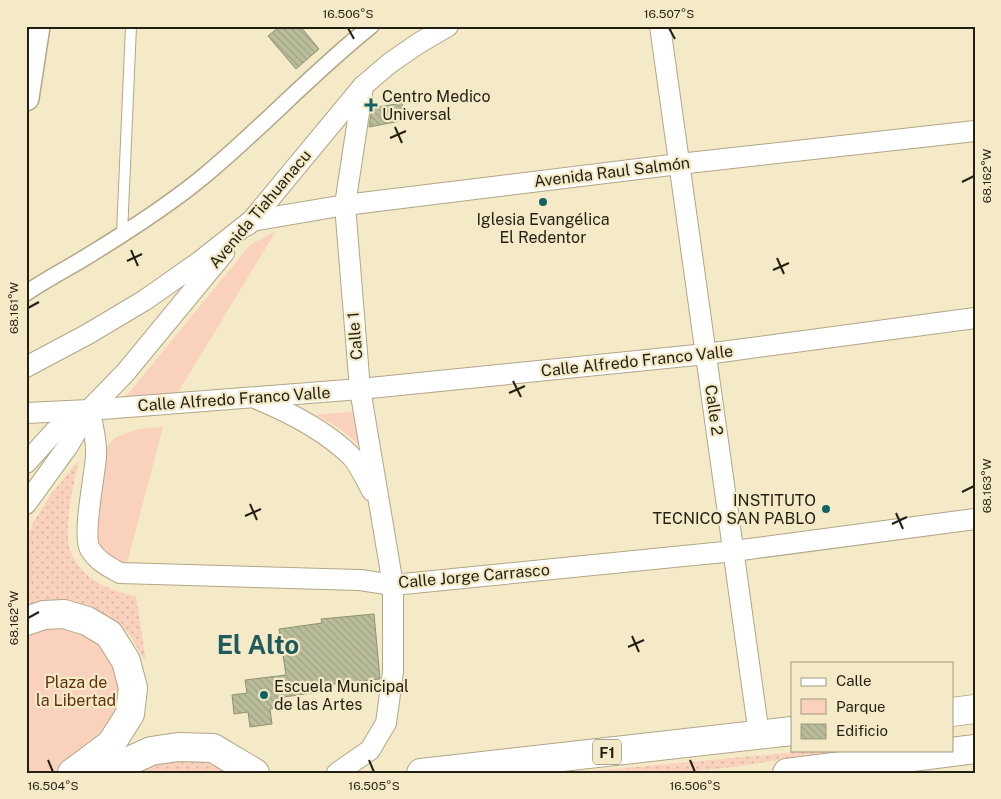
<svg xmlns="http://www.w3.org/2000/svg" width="1001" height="799" viewBox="0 0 1001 799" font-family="'Public Sans',sans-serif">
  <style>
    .grass { fill: url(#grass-dots) }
    .park { fill: #f9d1bd }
    .building { fill: url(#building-back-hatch); stroke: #8f9272 }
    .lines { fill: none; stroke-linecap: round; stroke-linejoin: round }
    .service-casing { stroke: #b1a686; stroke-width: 12 }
    .pedestrian-casing { stroke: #b1a686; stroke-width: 18 }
    .minor-casing { stroke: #b1a686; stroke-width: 22 }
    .tertiary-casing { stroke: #b1a686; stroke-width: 28 }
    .secondary-casing { stroke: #b1a686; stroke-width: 30 }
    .trunk-casing { stroke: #b1a686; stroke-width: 30 }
    .motorway-casing { stroke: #b1a686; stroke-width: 30 }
    .service { stroke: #fff; stroke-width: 10 }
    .pedestrian { stroke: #fff; stroke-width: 15 }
    .minor { stroke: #fff; stroke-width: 20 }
    .tertiary { stroke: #fff; stroke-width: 25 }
    .secondary { stroke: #fff; stroke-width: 28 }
    .trunk { stroke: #fff; stroke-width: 28 }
    .motorway { stroke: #fff; stroke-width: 28 }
    .ticks { fill: none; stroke: #231f13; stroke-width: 2 }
    .poi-dot { fill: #116266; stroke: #f5eac8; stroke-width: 2 }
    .labels { text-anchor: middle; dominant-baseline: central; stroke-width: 4.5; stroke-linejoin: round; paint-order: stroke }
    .shield { fill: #f5eac8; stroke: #625c49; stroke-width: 1 }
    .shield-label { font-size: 15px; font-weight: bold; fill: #231f13 }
    .poi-label { font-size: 16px; fill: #231f13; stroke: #f5eac8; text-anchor: start }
    .street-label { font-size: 16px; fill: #231f13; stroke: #f5eac8 }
    .park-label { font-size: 16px; fill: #642f0f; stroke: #f5eac8 }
    .town-label { font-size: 26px; font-weight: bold; fill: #1f5a5d; stroke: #f5eac8 }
    .neatline { fill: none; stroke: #231f13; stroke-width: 2 }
    .ticks-label { font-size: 12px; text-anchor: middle; fill: #231f13 }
  </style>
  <defs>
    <pattern id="grass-dots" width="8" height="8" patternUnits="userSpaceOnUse" patternTransform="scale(1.25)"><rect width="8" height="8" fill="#f9d1bd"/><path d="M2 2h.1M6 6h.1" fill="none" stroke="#d5b3a2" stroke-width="1.8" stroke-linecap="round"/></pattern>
    <pattern id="building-back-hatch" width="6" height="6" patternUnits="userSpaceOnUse" patternTransform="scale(1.25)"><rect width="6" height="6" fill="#b9bd9b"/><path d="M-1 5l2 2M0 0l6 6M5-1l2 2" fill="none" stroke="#9fa285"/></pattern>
  </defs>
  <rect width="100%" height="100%" fill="#f5eac8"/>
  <!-- grass -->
  <g class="grass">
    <path d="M79,460c-5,22 -16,68 -9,89 9,29 39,42 66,47l10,66 -17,-28 -20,-15 -22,-14 -32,-1 -29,7v-73l7,-15 19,-30z"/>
    <path d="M818,750h25l-110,17 -56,6h-106z"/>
    <path d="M195,756l43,17h-112l20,-10z"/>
  </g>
  <!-- park -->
  <g class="park">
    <path d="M276,231l-102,168h-50l126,-154z"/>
    <path d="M358,411l7,40c-15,-16 -30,-27 -50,-36z"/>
    <path d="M163,427l-38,144 -29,-20 6,-98 14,-16 23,-8z"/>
    <path d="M44,624l29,2 27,13 22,29 -6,57 -56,48h-34v-141z"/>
  </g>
  <!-- building -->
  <g class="building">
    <path d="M280,26h20l19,23 -23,20 -28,-33z"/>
    <path d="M402,103l3,17 -36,7 3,-19z"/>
    <path d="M374,614l6,65 -55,6 1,6 -42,6 1,10 -15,2 2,15 -22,3 -2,-15 -14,2 -2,-19 15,-2 -2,-13 41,-5 -7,-46 43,-6 -1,-4z"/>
  </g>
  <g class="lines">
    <defs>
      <path id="service" d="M122,234l9,-208"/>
      <path id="pedestrian" d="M26,293c21,-14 44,-26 65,-39 39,-24 78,-49 113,-78 58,-48 108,-103 167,-150"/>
      <g id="minor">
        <path d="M660,26l99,709"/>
        <path d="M248,225l115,-139 27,-23 29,-20 29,-17"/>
        <path d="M26,367l62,-33 57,-34 54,-38 52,-41 94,-16 334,-41 296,-33"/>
        <path d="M257,399c34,14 69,32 95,58 8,9 14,23 20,34"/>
        <path d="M89,410c4,15 8,31 7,46 -1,19 -14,79 -6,93 7,12 19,18 30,24l240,7 33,5 341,-34 241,-32"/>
        <path d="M26,413l63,-3 271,-21 346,-35 269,-36"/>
        <path d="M26,463l29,-32 32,-19"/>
        <path d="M26,504l42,-58 21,-36 36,-37 99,-120"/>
        <path d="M337,773l33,-23 16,-27 7,-51v-87l-33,-196 -15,-184 18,-119"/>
      </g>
      <path id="tertiary" d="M26,98l11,-72"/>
      <path id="secondary" d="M110,773l17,-11 24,-11 27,-4 35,1 42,25"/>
      <g id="trunk">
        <path d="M952,712l23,-3"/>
        <path d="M421,773l371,-42"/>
        <path d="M787,773l188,-24"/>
      </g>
      <path id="motorway" d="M26,621l18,-6 20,-1 23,7 22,13 17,27 7,27 -3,26 -19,30 -39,29"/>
    </defs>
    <!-- service casing -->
    <use href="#service" class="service-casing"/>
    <!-- pedestrian casing -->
    <use href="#pedestrian" class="pedestrian-casing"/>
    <!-- minor casing -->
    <use href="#minor" class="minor-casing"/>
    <!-- tertiary casing -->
    <use href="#tertiary" class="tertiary-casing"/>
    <!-- secondary casing -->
    <use href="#secondary" class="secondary-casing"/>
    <!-- trunk casing -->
    <use href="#trunk" class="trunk-casing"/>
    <!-- motorway casing -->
    <use href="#motorway" class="motorway-casing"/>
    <!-- service -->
    <use href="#service" class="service"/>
    <!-- pedestrian -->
    <use href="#pedestrian" class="pedestrian"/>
    <!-- minor -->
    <use href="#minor" class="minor"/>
    <!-- tertiary -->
    <use href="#tertiary" class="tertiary"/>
    <!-- secondary -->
    <use href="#secondary" class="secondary"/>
    <!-- trunk -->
    <use href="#trunk" class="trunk"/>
    <!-- motorway -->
    <use href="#motorway" class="motorway"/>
  </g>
  <!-- ticks -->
  <path class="ticks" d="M348,28l6,11M669,28l6,11M395,127l7,16M390,138l16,-7M962,182l12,-6M131,250l7,16M777,258l7,16M127,261l15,-7M773,270l16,-7M28,308l11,-6M513,381l8,16M509,393l16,-7M962,492l12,-6M250,504l7,16M896,513l7,16M245,516l16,-7M892,524l15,-7M28,618l11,-6M632,636l7,16M628,647l16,-7M48,760l5,12M369,760l5,12M690,760l5,12"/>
  <!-- markers -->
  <g class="poi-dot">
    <path d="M368.5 97.5h5v5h5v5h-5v5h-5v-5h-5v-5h5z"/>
    <circle cx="543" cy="202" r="5"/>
    <circle cx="826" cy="509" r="5"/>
    <circle cx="264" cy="695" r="5"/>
  </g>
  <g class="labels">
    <!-- shield labels -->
    <rect class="shield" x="593" y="739.5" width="28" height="25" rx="4"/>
    <g class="shield-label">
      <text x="607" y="752">F1</text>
    </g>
    <!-- poi labels -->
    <g class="poi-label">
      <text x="382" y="96">Centro Medico<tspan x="382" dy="18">Universal</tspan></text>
      <text x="543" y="219" text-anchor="middle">Iglesia Evangélica<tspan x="543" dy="18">El Redentor</tspan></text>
      <text x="816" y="500" text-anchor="end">INSTITUTO<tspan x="816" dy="18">TECNICO SAN PABLO</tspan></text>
      <text x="274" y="686">Escuela Municipal<tspan x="274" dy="18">de las Artes</tspan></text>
    </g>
    <!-- street labels -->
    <g class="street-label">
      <text transform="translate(612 172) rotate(-7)">Avenida Raul Salmón</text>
      <text transform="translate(260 209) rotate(-50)">Avenida Tiahuanacu</text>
      <text transform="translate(355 336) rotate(-95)">Calle 1</text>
      <text transform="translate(637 361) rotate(-6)">Calle Alfredo Franco Valle</text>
      <text transform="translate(234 399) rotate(-4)">Calle Alfredo Franco Valle</text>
      <text transform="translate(714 410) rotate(82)">Calle 2</text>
      <text transform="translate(474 576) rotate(-5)">Calle Jorge Carrasco</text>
    </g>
    <!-- park labels -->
    <g class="park-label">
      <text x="76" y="682">Plaza de<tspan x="76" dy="18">la Libertad</tspan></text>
    </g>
    <!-- town labels -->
    <g class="town-label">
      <text x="258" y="644">El Alto</text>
    </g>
  </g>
  <!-- border -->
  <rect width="1001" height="799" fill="none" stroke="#f5eac8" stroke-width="55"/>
  <!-- legend -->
  <rect x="791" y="662" width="162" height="90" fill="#f5eac8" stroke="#a19980"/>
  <rect x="801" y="678" width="25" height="8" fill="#ffffff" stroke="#a19980"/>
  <text x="836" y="686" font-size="15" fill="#231f13">Calle</text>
  <rect x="801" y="699" width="25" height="15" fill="#f9d1bd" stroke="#a19980"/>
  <text x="836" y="712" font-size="15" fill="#231f13">Parque</text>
  <rect x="801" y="724" width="25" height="15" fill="url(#building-back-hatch)" stroke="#a19980"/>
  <text x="836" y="736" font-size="15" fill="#231f13">Edificio</text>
  <rect x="28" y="28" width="946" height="744" class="neatline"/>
  <g class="ticks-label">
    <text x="348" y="18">16.506°S</text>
    <text x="669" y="18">16.507°S</text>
    <text transform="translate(987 176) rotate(-90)" y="4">68.162°W</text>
    <text transform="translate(14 308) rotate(-90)" y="4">68.161°W</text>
    <text transform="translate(987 486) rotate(-90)" y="4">68.163°W</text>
    <text transform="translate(14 618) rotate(-90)" y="4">68.162°W</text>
    <text x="53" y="790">16.504°S</text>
    <text x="374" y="790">16.505°S</text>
    <text x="695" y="790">16.506°S</text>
  </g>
</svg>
